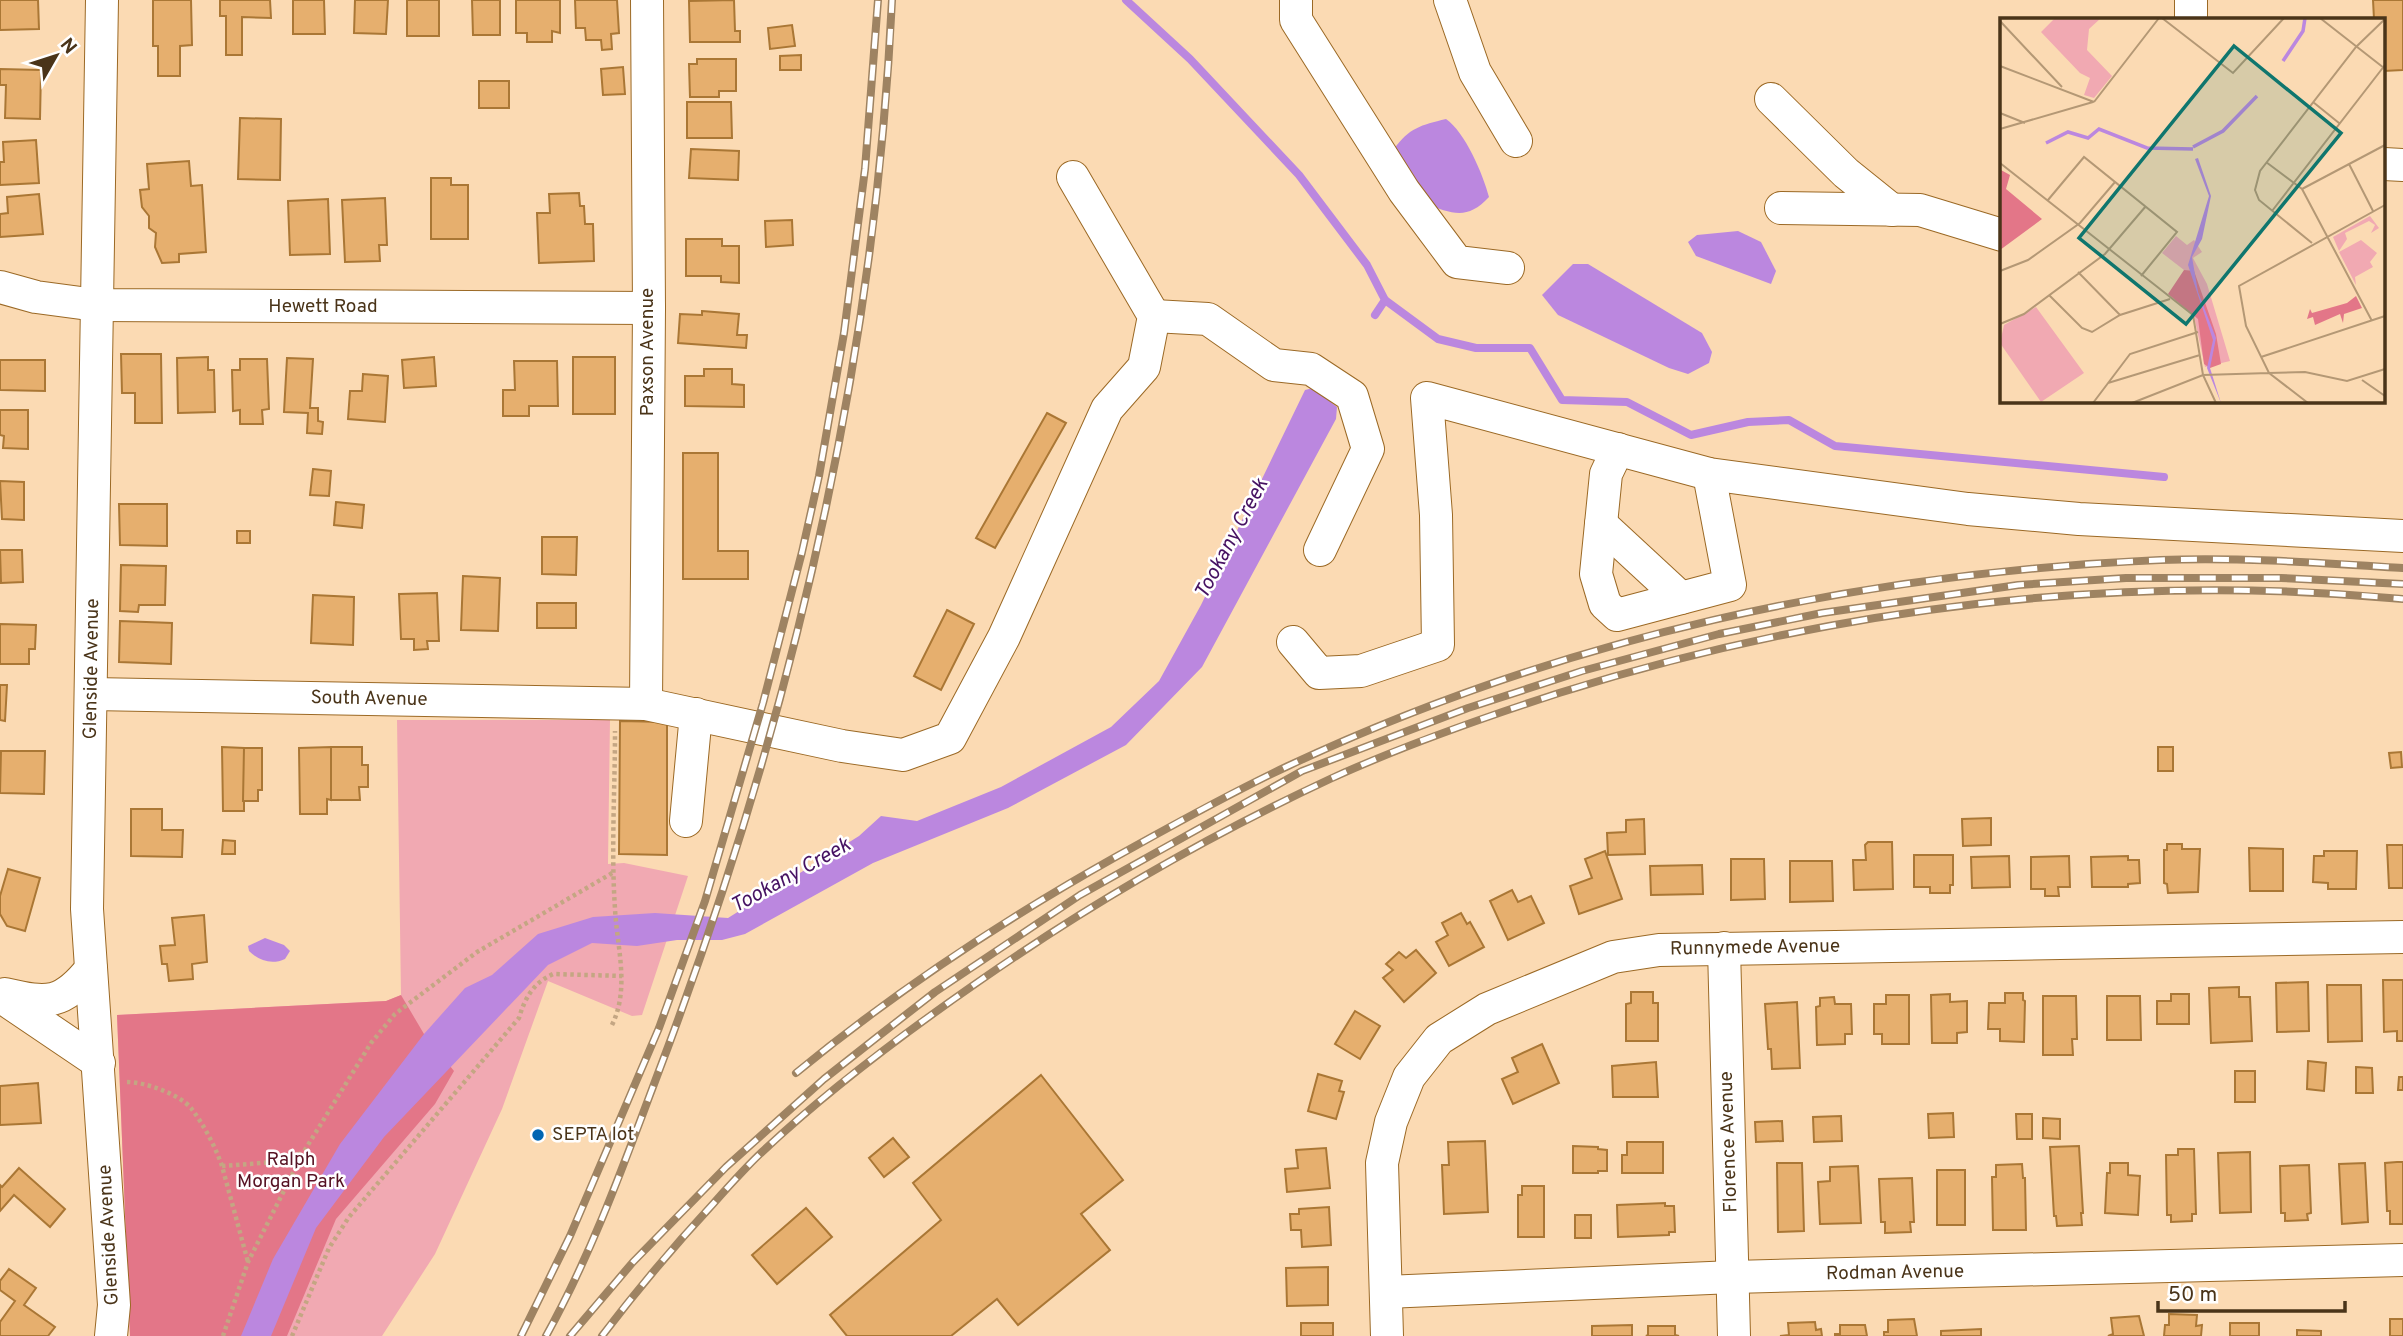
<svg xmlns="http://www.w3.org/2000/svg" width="2403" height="1336" viewBox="0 0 2403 1336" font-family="Overpass,sans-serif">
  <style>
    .green { fill: #f1a9b2 }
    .forest { fill: #e37688 }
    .water { fill: #bb87df }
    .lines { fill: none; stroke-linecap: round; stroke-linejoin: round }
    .stream { stroke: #bb87df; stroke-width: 8 }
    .building { fill: #e6af6e; stroke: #aa7735; stroke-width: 2 }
    .minor-casing { stroke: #9b6925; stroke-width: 34 }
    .path { stroke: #c4a683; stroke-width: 4.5; stroke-dasharray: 3.5 3.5; stroke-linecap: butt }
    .minor { stroke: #fff; stroke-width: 32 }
    .rail-casing { stroke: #9e8362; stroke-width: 8 }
    .rail { stroke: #fff; stroke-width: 5; stroke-dasharray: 16; stroke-linecap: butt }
    .poi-dot { fill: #0065b2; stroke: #fff; stroke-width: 2.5 }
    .labels { text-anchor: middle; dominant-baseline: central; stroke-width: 5; stroke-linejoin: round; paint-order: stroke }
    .street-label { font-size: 19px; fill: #4a3419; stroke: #fff }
    .poi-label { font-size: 19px; fill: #4a3419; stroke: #fff; text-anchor: start }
    .park-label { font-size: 19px; fill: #561223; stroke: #fff }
    .water-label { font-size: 21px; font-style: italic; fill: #461262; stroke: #fff }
    .inset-river { fill: none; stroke: #bb87df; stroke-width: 3.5 }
    .inset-road { fill: none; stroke: #b49875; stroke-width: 2 }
    .view { fill: #0f766e; fill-opacity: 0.15; stroke: #0f766e; stroke-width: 3.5 }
    .inset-edge { fill: none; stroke: #4a3419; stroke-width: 3.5 }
  </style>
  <rect width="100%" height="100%" fill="#fbdab3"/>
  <!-- green -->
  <path class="green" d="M397,720h213l-2,144 16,-1 64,13 -46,139 -10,1 -84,-35 -46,128 -67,145 -53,82h-252l-13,-321 269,-14 15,-6z"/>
  <!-- forest -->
  <path class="forest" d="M401,995l23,39 30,37 -19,33 -99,115 -49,117h-157l-13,-321 269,-14z"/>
  <!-- water -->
  <g class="water">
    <path d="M1446,119c19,13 37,55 43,78 -22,24 -37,16 -64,7l-31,-55c15,-21 27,-24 52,-30z"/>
    <path d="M1738,231l23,11 15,29 -5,13 -75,-28 -8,-14 9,-7z"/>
    <path d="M1573,264h15l114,69 10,19 -3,11 -21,11 -19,-6 -111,-53 -16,-20z"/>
    <path d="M1313,388l24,19 -1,12 -134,248 -76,78 -118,63 -135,55 -128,71 -23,6h-45l-40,6 -45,-3 -44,22 -164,172 -68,91 -45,108h-30l32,-77 67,-115 84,-110 41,-46 27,-13 46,-41 55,-17 62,-4 73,5 131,-82 22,-20 36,5 84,-34 110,-60 48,-46 42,-76 104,-215z"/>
    <path d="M265,938l19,7 6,6 -5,8c-13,6 -26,2 -36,-8l-1,-5z"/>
  </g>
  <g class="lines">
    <!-- stream -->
    <g class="stream">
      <path d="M1126,0l64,59 109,116 68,90 18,35 -10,15"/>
      <path d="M1385,300l53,39 38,9h54l32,52 65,2 64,33 57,-13 41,-2 46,26 329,31"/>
    </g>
  </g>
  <!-- building -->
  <g class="building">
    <path d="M0,0h38l1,29 -39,1z"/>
    <path d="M153,0h38l1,45 -12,1v30h-22v-30h-5z"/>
    <path d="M220,0h50l1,18 -29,-1v38h-16v-39h-6z"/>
    <path d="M293,0h31l1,34h-32z"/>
    <path d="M355,0h33l-2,34 -32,-1z"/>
    <rect x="407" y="0" width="32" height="36"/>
    <path d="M472,0h28v35h-27z"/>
    <path d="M516,0h44v33l-8,-2v11h-25v-9h-11z"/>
    <path d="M575,0h42l2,33 -8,1 1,15 -10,1 -1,-10h-15l-1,-12h-9z"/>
    <path d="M734,0l1,31h5v11h-50l-1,-41z"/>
    <path d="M2373,0h30v70l-19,1v-52h-10z"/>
    <path d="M792,25l3,21 -25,3 -2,-21z"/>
    <path d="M801,55v15h-21v-14z"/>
    <path d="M697,59h39v32h-17v6h-29l-1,-33h8z"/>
    <path d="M623,67l2,27 -22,1 -2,-26z"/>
    <path d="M0,69l41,1 -1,49 -35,-1 1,-33h-6z"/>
    <rect x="479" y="81" width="30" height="27"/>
    <path d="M687,102h44l1,36h-45z"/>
    <path d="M240,118l41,1 -1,61 -42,-1z"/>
    <path d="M36,140l3,43 -39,2v-23h4l-1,-20z"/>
    <path d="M691,149l48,2 -1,29 -49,-2z"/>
    <path d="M189,161l2,25 11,-1 4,67 -27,2v8l-17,1 -7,-16 1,-14 -7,-5v-12l-7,-9 -2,-17 9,-1 -2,-25z"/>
    <path d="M431,178h20v7h17v54h-37z"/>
    <path d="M579,193l1,13h4l1,18h8l1,37 -55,2 -2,-50h13l-1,-19z"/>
    <path d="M39,194l4,40 -43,3v-23l8,-1 -1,-16z"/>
    <path d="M385,198l2,47h-8l1,16 -35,1 -3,-62z"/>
    <path d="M328,199l2,55 -40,1 -2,-54z"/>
    <path d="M792,220l1,25 -27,2 -1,-26z"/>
    <path d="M686,239h36v7h17v37l-18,-1v-6h-35z"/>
    <path d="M702,311l37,3 -2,21h10l-1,13 -68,-5 2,-29 22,1z"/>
    <path d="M121,354h40l1,69h-27v-30h-13z"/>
    <path d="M208,357v13h6l1,42 -37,1 -1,-55z"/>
    <path d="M434,357l2,29 -32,2 -2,-28z"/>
    <rect x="573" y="357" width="42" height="57"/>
    <path d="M287,358l26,1 -3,49h8v13l5,1 -1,12 -15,-1 1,-20 -24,-1z"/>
    <path d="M240,359h27l2,50 -7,1 1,14h-23v-14l-7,1 -1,-41h8z"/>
    <path d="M0,360h45v31l-45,-1z"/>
    <path d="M514,361h43l1,45h-29v10h-26v-26h12z"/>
    <path d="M704,369h28v15l12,1v22l-59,-1v-30h19z"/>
    <path d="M363,374l25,2 -3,46 -37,-3 2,-28h12z"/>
    <path d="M0,410h28v39l-25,-1 1,-12 -4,-1z"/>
    <path d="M1047,413l19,10 -71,125 -19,-10z"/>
    <path d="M683,453h35v98h30v28h-65z"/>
    <path d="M313,469l18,2 -2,25 -19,-1z"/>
    <path d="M0,481l24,1v38l-22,-1z"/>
    <path d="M336,502l28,3 -2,23 -28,-3z"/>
    <path d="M119,504h48v42l-47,-1z"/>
    <rect x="237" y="531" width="13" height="12"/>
    <path d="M542,537h35l-1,38 -34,-1z"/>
    <path d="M0,550h22l1,32 -22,1z"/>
    <path d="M121,565l45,1 -1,39h-26l-1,7 -18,-1z"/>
    <path d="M463,576l37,2 -2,53 -37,-1z"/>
    <path d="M437,593l2,48h-12l1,8 -14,1v-11h-13l-2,-45z"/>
    <path d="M313,595l41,2 -1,48 -42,-2z"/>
    <rect x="537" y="603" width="39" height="25"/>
    <path d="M947,610l27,14 -33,66 -27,-14z"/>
    <path d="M120,621l52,2 -1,41 -52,-2z"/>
    <path d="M0,624l36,1 -1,24h-6v15h-29z"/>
    <path d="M0,685h7l-2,36 -5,-1z"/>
    <path d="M620,721l47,1v133l-48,-1z"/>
    <path d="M222,747l22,1v63h-21z"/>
    <path d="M331,747v53l-4,-1v15h-27l-1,-66z"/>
    <path d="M331,747h31v18h6v22h-9l1,13h-29z"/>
    <rect x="2158" y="747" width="15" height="24"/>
    <path d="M244,748h18v42h-4v11h-15z"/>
    <path d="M1,751h44l-1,43 -44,-1z"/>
    <path d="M2401,752l1,15 -11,1 -2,-15z"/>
    <path d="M131,809h31v21h21l-1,27 -51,-1z"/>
    <path d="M1991,818v27l-28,1 -1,-27z"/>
    <path d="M1644,819l1,35 -37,1 -1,-22 19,-1v-12z"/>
    <path d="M223,840l12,1v13h-13z"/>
    <path d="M1868,842h24l1,47 -39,1 -1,-30h13l-1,-15z"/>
    <path d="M2167,844h15v5h18l-2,43 -30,1 -1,-9 -3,-1v-33h3z"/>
    <path d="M2387,845h16v43h-14z"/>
    <path d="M2249,848l34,1v42h-33z"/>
    <path d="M1605,851l17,48 -43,15 -9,-28 22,-8 -7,-19z"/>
    <path d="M2324,851h33l-1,38h-28v-6l-15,-1 1,-26h10z"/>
    <path d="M1914,855h39v30h-3v8h-20v-6h-16z"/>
    <path d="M2009,856l1,31 -38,1 -1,-31z"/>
    <path d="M2069,856l1,31h-12l1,9h-14v-7h-14v-32z"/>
    <path d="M2128,856v4h11l1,23 -12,1v3h-36l-1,-30z"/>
    <path d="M1731,859h33l1,40 -34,1z"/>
    <path d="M1790,861h42l1,40 -43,1z"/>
    <path d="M1702,865l1,29 -52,1 -1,-29z"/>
    <path d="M8,869l32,9 -15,53 -18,-5 -7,-12v-18z"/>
    <path d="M1512,890l6,12 13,-6 13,27 -36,17 -18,-39z"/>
    <path d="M1461,913l6,11 3,-2 14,25 -35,19 -13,-24 12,-7 -6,-12z"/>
    <path d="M204,915l3,47 -15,2 1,15 -24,2 -2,-17h-5l-2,-18 15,-1 -3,-27z"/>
    <path d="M1416,950l20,23 -32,29 -21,-24 10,-8 -7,-6 13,-12 7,6z"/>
    <path d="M2383,980h20v61h-6v-10l-13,1z"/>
    <path d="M2308,982l1,49 -32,1 -1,-49z"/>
    <path d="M2327,985h34l1,56 -34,1z"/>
    <path d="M2239,987v10h11l2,44 -41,2 -2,-55z"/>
    <path d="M1631,992h22v11h5v38h-32v-37l5,-1z"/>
    <path d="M2005,993h18v7l2,1 -1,41 -24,-1v-12h-12l1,-26h16z"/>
    <path d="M1950,994v8l17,-1v31l-10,1v10h-25l-1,-48z"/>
    <path d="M2171,994h18v30h-32v-23h14z"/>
    <path d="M1886,995h23v49h-27v-10h-8v-30h12z"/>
    <path d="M2043,996h33l1,43h-5l1,16h-30z"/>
    <path d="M2107,996h33l1,44h-34z"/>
    <path d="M1834,997l1,7h16l1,30h-7v10l-28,1 -1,-38 4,-1v-8z"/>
    <path d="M1797,1002l3,66 -28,1 -1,-20h-3l-3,-45z"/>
    <path d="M1355,1011l25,15 -20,33 -25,-15z"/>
    <path d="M1542,1044l17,39 -46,21 -11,-25 16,-7 -6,-14z"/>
    <path d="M2308,1061l18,2 -2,28 -17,-2z"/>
    <path d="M1656,1062l2,35h-45l-1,-31z"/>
    <path d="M2356,1067l16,1 1,25h-17z"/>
    <rect x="2235" y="1071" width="20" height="31"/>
    <path d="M1318,1074l24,7 -3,10 5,1 -8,27 -28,-8z"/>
    <path d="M1041,1075l82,105 -42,34 29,36 -92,75 -21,-26 -46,37h-104l-17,-21 111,-95 -28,-37z"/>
    <path d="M2399,1077h4v13h-5z"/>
    <path d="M38,1083l3,40 -41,2v-39z"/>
    <path d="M1953,1113l1,24 -25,1 -1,-24z"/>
    <path d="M2016,1114h16v25h-15z"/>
    <path d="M1841,1116l1,25 -28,1 -1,-25z"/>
    <path d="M2043,1118l17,1v20l-17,-1z"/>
    <path d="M1782,1121l1,20 -27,1 -1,-20z"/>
    <path d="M893,1138l16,19 -25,20 -15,-19z"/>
    <path d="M1485,1141l3,71 -44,2 -2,-49h7l-1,-23z"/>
    <path d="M1627,1142h36v31h-41v-18h5z"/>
    <path d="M1573,1146l25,1v2l9,1v21h-9v2h-25z"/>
    <path d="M2079,1146l4,67h-2l1,12 -25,1 -1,-10h-2l-4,-69z"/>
    <path d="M1326,1148l4,40 -43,4 -2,-23 13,-1 -2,-18z"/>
    <path d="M2178,1149h16l2,65h-4v7l-21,1v-7h-4l-1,-60h12z"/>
    <path d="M2250,1152l1,60 -31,1 -2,-60z"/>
    <path d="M2397,1162h6v62h-13v-13h-3l-2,-48z"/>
    <path d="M1777,1163h25l2,68 -26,1z"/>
    <path d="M2110,1163h18v12l12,1 -2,39 -33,-2 2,-40h3z"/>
    <path d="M2365,1163l3,59 -26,2 -3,-60z"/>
    <path d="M2022,1164l1,14h2l1,52h-33l-1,-53h4v-12z"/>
    <path d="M2309,1165l2,48 -4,1 1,6 -23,1v-8h-4l-1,-47z"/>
    <path d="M1858,1166l3,57 -41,1 -2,-42 12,-1v-14z"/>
    <path d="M19,1168l46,41 -15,18 -36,-32 -14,16v-26l2,2z"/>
    <rect x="1937" y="1170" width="28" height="55"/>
    <path d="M1912,1178l2,44h-4l1,10 -26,1v-11h-4l-2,-43z"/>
    <path d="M1522,1186h22v51h-26v-42h4z"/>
    <path d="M1665,1203v3h9l1,26h-6v3l-51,2 -1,-32z"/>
    <path d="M1329,1207l2,38 -29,2 -1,-17h-10l-1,-16h9v-5z"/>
    <path d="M806,1208l26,29 -55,47 -25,-29z"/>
    <rect x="1575" y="1215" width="16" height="23"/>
    <path d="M1328,1267v38l-41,1 -1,-38z"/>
    <path d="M9,1269l27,19 -12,17 31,22 -7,9h-48v-14l15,-21 -15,-11v-9z"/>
    <path d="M2169,1314l28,1 -1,11 6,-1 -1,11h-37l1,-11h4z"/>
    <path d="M2139,1316l5,20h-36l5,-2 -2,-16z"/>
    <path d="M1914,1319l3,17h-33v-4h4v-12z"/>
    <rect x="2390" y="1319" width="13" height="17"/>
    <path d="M1815,1322l1,8 5,-1 1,7h-42l9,-1 -1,-12z"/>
    <rect x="1301" y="1323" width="32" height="13"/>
    <rect x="2230" y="1323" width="29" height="13"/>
    <path d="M1632,1325v11h-40v-10z"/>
    <path d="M1840,1325h25l2,11h-32v-2h5z"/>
    <path d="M1648,1326h27v9l4,1h-33l2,-1z"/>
    <path d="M1981,1329v7h-40v-5z"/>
    <path d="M2297,1330l24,1v5h-24z"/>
  </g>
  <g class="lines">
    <defs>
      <g id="minor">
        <path d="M102,0l-15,909 27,396 -3,31"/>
        <path d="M1296,0v20l108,171 53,71 51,6"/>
        <path d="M1450,0l25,72 41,69"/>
        <path d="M2191,0v19"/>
        <path d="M1771,99l75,74 46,37"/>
        <path d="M2384,164l19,1"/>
        <path d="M1781,208l139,2 82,25"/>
        <path d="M0,287l36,10 60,8 553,3"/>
        <path d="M1154,316l54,3 66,46 37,4 41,27 16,53 -48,101"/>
        <path d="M1618,449l-12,25 -10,100 9,30 12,11 113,-30 -21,-111"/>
        <path d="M1601,524l80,74"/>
        <path d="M1293,642l26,31 42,-2 77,-26 -2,-130 -9,-117 282,76 259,35 111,10 324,17"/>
        <path d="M92,694l554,10 196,42 61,9 47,-17 54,-101 103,-228 37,-42 10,-51 -81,-139"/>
        <path d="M646,704l3,-396 -2,-308"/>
        <path d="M686,821l10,-107"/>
        <path d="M1724,948l10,388"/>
        <path d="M5,994c43,10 57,11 86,-25"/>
        <path d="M0,996l99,67"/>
        <path d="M1386,1292l347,-15 670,-17"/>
        <path d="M1387,1336l-5,-173 9,-41 18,-45 30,-38 48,-30 126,-52 46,-7 744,-13"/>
      </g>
    </defs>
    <!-- minor casing -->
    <use href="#minor" class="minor-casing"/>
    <!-- path -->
    <g class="path">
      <path d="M612,1025c18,-37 5,-77 3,-116 -4,-59 0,-119 0,-178"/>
      <path d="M127,1082c18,0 52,12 64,26 13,17 24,38 31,58l26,96"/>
      <path d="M222,1166l53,-4 27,-9"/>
      <path d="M223,1336l25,-74 55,-109 68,-110 24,-29 82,-62 137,-80"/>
      <path d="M292,1336l37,-88 20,-31 170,-199c6,-20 14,-35 34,-44l69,2"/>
    </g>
    <!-- minor -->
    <use href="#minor" class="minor"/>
    <defs>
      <g id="rail">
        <path d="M796,1073c101,-83 209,-154 323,-218 56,-31 111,-62 169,-89 273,-128 572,-193 872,-206 81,-3 163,3 243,8"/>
        <path d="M521,1336l49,-100 89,-208 46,-127 58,-198 39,-151 17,-76 25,-143 21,-164 13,-169"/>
        <path d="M546,1336c51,-92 85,-192 122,-289 125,-336 207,-688 224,-1047"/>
        <path d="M570,1336l63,-74 93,-95 98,-88 52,-41 59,-46 145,-97 222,-124 166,-63 114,-37 137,-37 103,-21 196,-28 108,-7h155l122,6"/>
        <path d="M602,1336c35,-46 72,-90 111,-132 16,-18 32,-36 49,-52 67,-63 141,-118 216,-170 112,-78 228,-145 352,-203 74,-34 152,-61 229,-86 271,-85 560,-121 844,-94"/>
      </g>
    </defs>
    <!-- rail casing -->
    <use href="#rail" class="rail-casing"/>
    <!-- rail -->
    <use href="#rail" class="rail"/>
  </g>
  <!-- markers -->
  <circle class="poi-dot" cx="538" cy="1135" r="7"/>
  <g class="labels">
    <!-- street labels -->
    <g class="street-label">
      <text x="323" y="307">Hewett Road</text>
      <text transform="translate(648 352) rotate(-90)">Paxson Avenue</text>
      <text transform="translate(92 669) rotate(-89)">Glenside Avenue</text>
      <text transform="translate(369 699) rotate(1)">South Avenue</text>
      <text transform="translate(1755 948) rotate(-1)">Runnymede Avenue</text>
      <text transform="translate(1729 1142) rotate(-92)">Florence Avenue</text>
      <text transform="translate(109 1235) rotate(-93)">Glenside Avenue</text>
      <text transform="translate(1895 1273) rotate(-1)">Rodman Avenue</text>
    </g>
    <!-- poi labels -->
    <g class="poi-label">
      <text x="552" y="1135">SEPTA lot</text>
    </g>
    <!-- park labels -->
    <g class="park-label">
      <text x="291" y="1160">Ralph<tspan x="291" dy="22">Morgan Park</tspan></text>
    </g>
    <!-- water labels -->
    <g class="water-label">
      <text transform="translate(1232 539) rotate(-62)">Tookany Creek</text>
      <text transform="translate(791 876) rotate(-29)">Tookany Creek</text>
    </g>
  </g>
  <!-- overview -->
  <g transform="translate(2000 18)">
    <rect width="385" height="385" fill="#fbdab3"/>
    <path d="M55,0h46l-12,11 -2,21 25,26 -18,22 -10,-3 6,-17 -10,-5 -39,-41zM370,198l9,12 -8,5 4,-8 -6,-4 -24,12 2,6 -8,12 -6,-14zM176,218l11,9 7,-5 8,12 -9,6 14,26 23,77 -25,6 -21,-97 -22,-17zM361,222l16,13 -7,9 3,5 -18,10 1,8 -17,-33zM36,289l48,66 -43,29 -41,-59 4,-18z" fill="#f1a9b2"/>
    <path d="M1,152l9,5 -4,14 36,30 -42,31zM184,252l10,1 22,63 5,30 -11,4 -6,-4 -6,-45 -30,-25zM356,278l6,12 -18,6 -1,9 -3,-9 -25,11 -2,-8 -6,2 3,-10 2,4 35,-10z" fill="#e37688"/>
    <path d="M198,140l13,38 -9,43 -10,18 6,35 18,46 -6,30 11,35 -14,-35 6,-28 -25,-75 21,-69 -14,-37z" fill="#bb87df"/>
    <path class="inset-river" d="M283,43l20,-30 2,-13M46,125l22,-11 20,6 11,-9 48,19 46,1M193,129l30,-16 34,-35"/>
    <path class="inset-road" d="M162,0l71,55 51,-55M320,0l64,50M0,3l62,66M0,48l94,36M94,84l65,-84M313,84l26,21M0,95l25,10M0,111l93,-27M266,144l36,27 70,132M0,145l193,152 10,60 13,28M349,146l24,47M302,171l83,-44M48,182l36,-43 93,75 -36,44M385,187l-146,81 7,40 23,47 36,-1 42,9 38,-12M272,193l113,-146M312,225l-53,-43 -4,-10 5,-19 96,-124 29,-28M0,253l28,-11 52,-37 35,-41M78,254l42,43M49,277l33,33 10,4 28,-17 50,-16M0,306l24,-10 81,-60 41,-48M261,339l124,-41M362,362l23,16M108,365l92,-28M93,385l37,-49 68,-22M132,385l71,-28 66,-2 39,30"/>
    <path class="view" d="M234,28l107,87 -155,191 -107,-86z"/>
    <rect width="385" height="385" class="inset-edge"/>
  </g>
  <!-- north arrow -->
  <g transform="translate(56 56) rotate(51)" stroke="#ffffff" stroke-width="5" paint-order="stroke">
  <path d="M0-5L12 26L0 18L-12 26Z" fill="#4a3419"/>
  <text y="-10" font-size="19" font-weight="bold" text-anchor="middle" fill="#4a3419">N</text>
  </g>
  <!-- scale -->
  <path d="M2158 1301v10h187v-10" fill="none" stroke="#4a3419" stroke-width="3.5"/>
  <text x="2168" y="1301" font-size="21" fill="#4a3419" stroke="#ffffff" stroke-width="5" paint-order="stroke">50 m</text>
</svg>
